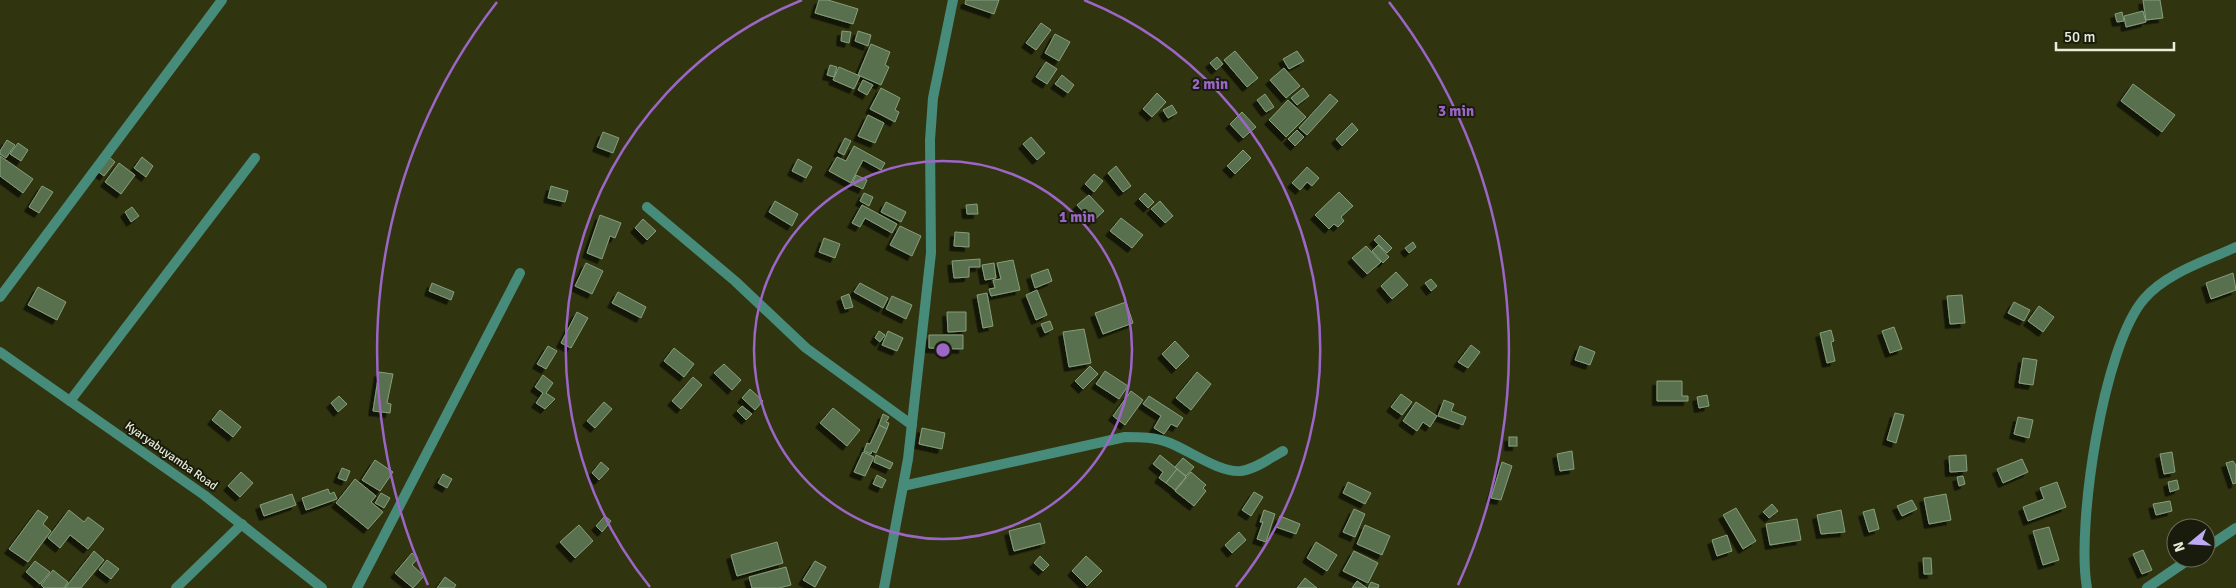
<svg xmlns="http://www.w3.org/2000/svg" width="2236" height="588" viewBox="0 0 2236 588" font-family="Signika,sans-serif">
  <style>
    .building { fill: #586f4e; stroke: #869f7c; filter: url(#shadow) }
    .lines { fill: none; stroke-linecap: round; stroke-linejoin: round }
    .minor { stroke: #478b7b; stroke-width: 10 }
    .tertiary { stroke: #478b7b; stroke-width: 10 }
    .ring { fill: none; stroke: #9c66c6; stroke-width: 2.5 }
    .labels { text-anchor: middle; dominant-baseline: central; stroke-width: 4; stroke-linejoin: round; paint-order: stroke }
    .street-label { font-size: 12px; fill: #e9eed8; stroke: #191b0c }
    .centre { fill: #9c66c6; stroke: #191b0c; stroke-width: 2.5 }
    .ring-label { font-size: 15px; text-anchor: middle; font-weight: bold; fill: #9c66c6; stroke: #191b0c; stroke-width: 4; stroke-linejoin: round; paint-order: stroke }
  </style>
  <defs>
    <filter id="shadow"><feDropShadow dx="-4.5" dy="4.5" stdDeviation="0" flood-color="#0009"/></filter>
  </defs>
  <rect width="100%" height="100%" fill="#303510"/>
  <!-- building -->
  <g class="building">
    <path d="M819,0h9l30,9 -5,15 -38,-11z"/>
    <path d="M966,0h33l-5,14 -29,-10z"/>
    <path d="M2143,0h17l3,18 -17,2z"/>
    <path d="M2143,11l3,11 -20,5 -2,-11z"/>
    <path d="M2122,12l2,9 -7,1 -2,-8z"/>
    <path d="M1041,23l10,7 -15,20 -10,-7z"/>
    <path d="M842,31l9,1 -2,11 -8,-2z"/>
    <path d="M858,31l13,4 -3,11 -13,-5z"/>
    <path d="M1055,34l15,8 -11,19 -14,-8z"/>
    <path d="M871,44l19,8 -5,13 4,2 -8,18 -23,-10z"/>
    <path d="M1235,51l23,27 -11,9 -23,-27z"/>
    <path d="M1297,51l7,10 -15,8 -6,-10z"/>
    <path d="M1217,57l6,7 -7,6 -6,-7z"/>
    <path d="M1046,62l11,7 -10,15 -11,-7z"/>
    <path d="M830,65l7,2 -3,10 -7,-2z"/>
    <path d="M839,67l21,9 -6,13 -21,-9z"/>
    <path d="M1284,68l16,18 -14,12 -16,-18z"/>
    <path d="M1062,75l12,10 -6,8 -13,-9z"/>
    <path d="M863,80l10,5 -6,10 -9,-5z"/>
    <path d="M2133,84l42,31 -13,17 -41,-31z"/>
    <path d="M881,88l19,10 -5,12 4,2 -4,10 -25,-13z"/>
    <path d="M1303,88l6,8 -12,9 -6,-7z"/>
    <path d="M1157,93l9,9 -14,15 -9,-8z"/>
    <path d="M1265,94l9,13 -8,5 -9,-12z"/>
    <path d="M1330,94l8,7 -31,34 -8,-7z"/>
    <path d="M1288,100l18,17 -20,20 -17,-17z"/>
    <path d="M1172,105l5,8 -9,5 -5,-8z"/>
    <path d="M1242,112l14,15 -13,11 -13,-14z"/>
    <path d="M868,115l16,8 -9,20 -17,-7z"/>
    <path d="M1352,123l6,7 -16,16 -6,-7z"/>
    <path d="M1297,130l7,7 -9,9 -7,-7z"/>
    <path d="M603,132l16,6 -6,15 -16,-6z"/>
    <path d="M1031,137l14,16 -8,7 -14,-16z"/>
    <path d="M845,138l6,3 -7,14 -6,-3z"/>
    <path d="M7,140l8,5 -9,13 -6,-4v-3z"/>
    <path d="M18,143l10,7 -7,11 -11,-7z"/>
    <path d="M854,146l31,17 -4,7 -18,-10 -12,23 -22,-12 8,-14 9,4z"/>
    <path d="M1243,150l8,8 -16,16 -8,-8z"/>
    <path d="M0,156l33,23 -10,14 -23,-17z"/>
    <path d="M108,156l7,6 -11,14 -8,-6z"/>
    <path d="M142,157l11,9 -7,11 -12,-9z"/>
    <path d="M798,159l14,8 -6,11 -14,-7z"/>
    <path d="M119,163l16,12 -14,19 -16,-12z"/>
    <path d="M1116,166l15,20 -8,6 -15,-19z"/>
    <path d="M1307,167l12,11 -7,8 -5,-4 -7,8 -8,-7z"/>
    <path d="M1094,174l9,7 -9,11 -9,-8z"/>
    <path d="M856,175l11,5 -4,9 -11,-5z"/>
    <path d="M42,186l11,6 -14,21 -10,-6z"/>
    <path d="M551,186l17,5 -3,11 -17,-4z"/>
    <path d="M1339,192l14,14 -12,11 3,4 -6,6 -4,-3 -5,5 -14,-14z"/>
    <path d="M864,193l9,4 -4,9 -9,-5z"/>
    <path d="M1145,193l9,9 -6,6 -9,-9z"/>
    <path d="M1089,195l15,16 -12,11 -15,-17z"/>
    <path d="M775,201l23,13 -6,12 -23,-14z"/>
    <path d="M1160,201l13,15 -8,7 -14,-14z"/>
    <path d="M886,202l20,10 -5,10 -20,-10z"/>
    <path d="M977,204l1,10h-11l-1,-9z"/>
    <path d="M862,205l35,19 -5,9 -27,-15 -5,9 -8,-4z"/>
    <path d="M132,207l7,9 -8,6 -6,-10z"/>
    <path d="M600,215l21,8 -6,15 -5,-2 -8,23 -15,-6z"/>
    <path d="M1121,218l22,17 -11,13 -22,-17z"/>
    <path d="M643,219l13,12 -9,9 -12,-12z"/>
    <path d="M900,226l21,10 -9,20 -22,-11z"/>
    <path d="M955,232l14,1v14l-15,-1z"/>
    <path d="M1379,235l13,13 -5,5 -13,-13z"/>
    <path d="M824,238l16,6 -5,14 -16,-6z"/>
    <path d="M1413,242l3,5 -7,6 -4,-5z"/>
    <path d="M1378,245l11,12 -6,6 -11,-12z"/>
    <path d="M1366,246l15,16 -14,12 -15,-16z"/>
    <path d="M980,259v8h-11v10l-15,1 -2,-17z"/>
    <path d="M1013,260l7,30 -29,6 -2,-7 6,-1 -2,-8 8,-1 -4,-16z"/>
    <path d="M586,263l17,8 -11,23 -17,-8z"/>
    <path d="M994,263l2,15 -11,2 -3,-15z"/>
    <path d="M1048,269l4,12 -17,7 -4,-13z"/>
    <path d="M1396,272l12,13 -16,14 -11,-13z"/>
    <path d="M2233,273l3,17 -25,9 -5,-16z"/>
    <path d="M1431,279l6,7 -6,5 -6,-8z"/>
    <path d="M432,283l22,9 -3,8 -22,-9z"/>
    <path d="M860,283l28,15 -5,10 -29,-16z"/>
    <path d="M38,287l28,15 -9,18 -29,-15z"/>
    <path d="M1037,290l10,25 -11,5 -10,-25z"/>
    <path d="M618,292l28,15 -5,11 -29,-15z"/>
    <path d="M987,293l6,33 -10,2 -6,-33z"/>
    <path d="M849,294l4,13 -8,2 -4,-12z"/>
    <path d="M1962,295l3,28 -15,1 -3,-28z"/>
    <path d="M892,296l20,9 -6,14 -20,-10z"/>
    <path d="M1126,302l7,21 -30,11 -8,-21z"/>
    <path d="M2014,302l16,8 -6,11 -16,-8z"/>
    <path d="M2039,306l15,11 -11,15 -15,-11z"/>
    <path d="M577,312l11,6 -17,30 -10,-5z"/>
    <path d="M947,312h19v19l-18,1z"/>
    <path d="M1050,321l3,8 -8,4 -4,-9z"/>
    <path d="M1894,327l8,22 -12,4 -8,-22z"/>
    <path d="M1084,329l7,34 -22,4 -6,-35z"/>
    <path d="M1831,330l3,11 -3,1 4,19 -8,2 -7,-30z"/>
    <path d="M879,331l6,4 -5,7 -5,-4z"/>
    <path d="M888,331l15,7 -6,13 -15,-6z"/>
    <path d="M929,335h34v14l-34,-1z"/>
    <path d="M1175,341l14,15 -13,13 -14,-15z"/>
    <path d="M1471,345l9,7 -12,16 -10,-6z"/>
    <path d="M548,346l9,5 -11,18 -9,-5z"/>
    <path d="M1580,346l15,6 -5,13 -15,-5z"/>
    <path d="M674,348l20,16 -10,13 -20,-16z"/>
    <path d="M2023,358l14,2 -4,25 -14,-2z"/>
    <path d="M724,364l17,16 -9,10 -18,-17z"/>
    <path d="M1090,366l8,8 -15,15 -8,-8z"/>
    <path d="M1105,371l23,15 -9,13 -23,-15z"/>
    <path d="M379,372l14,2 -6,29 4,1 -1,9 -17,-2z"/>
    <path d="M1197,372l14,12 -20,26 -15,-12z"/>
    <path d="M543,375l10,8 -7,10 9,6 -10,10 -9,-6 7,-10 -8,-6z"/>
    <path d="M693,377l9,8 -21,24 -9,-8z"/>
    <path d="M1657,381h25v15h6v5h-31z"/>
    <path d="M750,389l13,12 -8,9 -13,-12z"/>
    <path d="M1131,391l12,9 -18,25 -12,-9z"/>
    <path d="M1401,394l11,8 -10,13 -11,-8z"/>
    <path d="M1707,395l2,11 -10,2 -2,-11z"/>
    <path d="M339,396l8,8 -9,8 -7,-9z"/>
    <path d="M1149,396l34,22 -6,9 -6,-3 -7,10 -10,-6 7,-12 -18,-12z"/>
    <path d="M1444,400l10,4 -3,7 15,6 -3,8 -25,-9z"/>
    <path d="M604,402l8,7 -17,19 -8,-7z"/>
    <path d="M1416,402l21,14 -7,11 -7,-5 -6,9 -14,-10z"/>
    <path d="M742,406l10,8 -6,6 -9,-9z"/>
    <path d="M833,408l27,22 -13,16 -27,-23z"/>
    <path d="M220,410l21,17 -8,10 -21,-17z"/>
    <path d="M1895,413l9,2 -8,28 -9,-3z"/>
    <path d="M883,414l6,3 -3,5 3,1 -2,6 -8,-4z"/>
    <path d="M2018,417l15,3 -4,18 -15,-4z"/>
    <path d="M879,425l8,4 -11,24 -4,-2 -1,3 -7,-3 3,-8 3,1z"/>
    <path d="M922,428l23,5 -3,16 -23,-5z"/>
    <rect x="1509" y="437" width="8" height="9"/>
    <path d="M1572,451l2,18 -14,2 -3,-17z"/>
    <path d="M863,452l11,5 -9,19 -11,-4z"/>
    <path d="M2172,452l3,20 -11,2 -4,-20z"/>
    <path d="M876,455l17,8 -3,6 -16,-7z"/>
    <path d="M1160,455l17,14 -11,14 -7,-5 4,-6 -10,-8z"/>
    <path d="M1966,455l1,16 -17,1 -1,-16z"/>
    <path d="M1183,458l11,9 -8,9 -11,-9z"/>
    <path d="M2022,459l6,13 -25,11 -6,-14z"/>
    <path d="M375,460l18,12 -13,19 -18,-11z"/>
    <path d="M2233,461l3,4v18l-3,1 -7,-21z"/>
    <path d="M601,462l8,7 -10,11 -7,-7z"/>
    <path d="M1502,462l10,4 -11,34 -10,-2z"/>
    <path d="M342,468l8,3 -4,10 -8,-3z"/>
    <path d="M1177,469l9,8 -11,13 -9,-7z"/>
    <path d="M241,472l12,11 -13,14 -12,-11z"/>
    <path d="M1191,472l15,13 -3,3 3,3 -12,15 -19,-15z"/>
    <path d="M443,474l9,5 -5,9 -9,-5z"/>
    <path d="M877,475l9,5 -4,8 -9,-4z"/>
    <path d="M1963,476l2,8 -6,2 -2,-9z"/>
    <path d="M355,479l21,17 -5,6 12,10 -15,17 -32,-26z"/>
    <path d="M2177,480l2,9 -9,3 -2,-10z"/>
    <path d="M1348,482l23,11 -6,11 -22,-11z"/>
    <path d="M2057,482l9,25 -38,14 -5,-14 21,-8 -4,-11z"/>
    <path d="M328,489l2,5 4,-2 3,7 -31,11 -4,-12z"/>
    <path d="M1254,492l9,5 -12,19 -9,-6z"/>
    <path d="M381,493l9,5 -6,10 -9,-5z"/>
    <path d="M292,494l4,11 -32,11 -4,-11z"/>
    <path d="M1946,494l5,26 -22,4 -5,-26z"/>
    <path d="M1912,500l5,9 -15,7 -5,-10z"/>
    <path d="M2170,501l2,10 -16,4 -3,-11z"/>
    <path d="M1772,504l6,7 -9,7 -6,-6z"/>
    <path d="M1736,508l20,33 -13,8 -20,-34z"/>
    <path d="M1354,509l11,5 -10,23 -12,-5z"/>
    <path d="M1874,509l5,20 -10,3 -6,-20z"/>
    <path d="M38,510l10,7 -5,7 8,7 -23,31 -19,-13z"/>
    <path d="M69,510l15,12 4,-5 16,12 -16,20 -18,-14 -10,13 -12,-10z"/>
    <path d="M1264,510l11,4 -9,28 -9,-3 6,-17h-3z"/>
    <path d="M1841,510l4,22 -24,2 -4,-19z"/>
    <path d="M605,516l6,5 -9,11 -6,-6z"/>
    <path d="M1280,516l20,8 -4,10 -20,-7z"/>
    <path d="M1797,519l4,21 -31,5 -4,-21z"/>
    <path d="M1040,523l5,20 -31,8 -5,-20z"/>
    <path d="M579,525l14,16 -18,17 -15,-16z"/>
    <path d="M1365,525l25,11 -8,19 -25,-11z"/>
    <path d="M2049,527l10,33 -16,5 -10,-34z"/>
    <path d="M1239,532l7,8 -14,13 -7,-8z"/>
    <path d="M1727,535l5,16 -15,5 -5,-16z"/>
    <path d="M777,542l6,21 -46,13 -6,-21z"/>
    <path d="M1316,542l21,13 -10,16 -20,-13z"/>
    <path d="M2143,550l9,20 -10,4 -9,-20z"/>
    <path d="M94,551l10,9 -23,28h-16z"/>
    <path d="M1354,551l24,12 -10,20 -25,-12z"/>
    <path d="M412,553l6,5 -6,7 12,11 -11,12 -18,-15z"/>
    <path d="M1040,556l9,9 -6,6 -9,-8z"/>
    <path d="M1086,556l16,15 -15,15 -15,-15z"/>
    <path d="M1923,558h8l1,16h-8z"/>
    <path d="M107,560l12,9 -8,10 -12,-9z"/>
    <path d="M35,561l15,11 -10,12 -14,-12z"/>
    <path d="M815,561l11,6 -11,20 -12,-7z"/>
    <path d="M786,567l5,18 -12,3h-27l-3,-11z"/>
    <path d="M53,570l15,12 -4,6h-20l-3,-3z"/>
    <path d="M445,577l11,8 -2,3h-17z"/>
    <path d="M1305,578l12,10h-20z"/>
    <path d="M1357,581l10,7h-15z"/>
    <path d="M1371,582l8,3 -1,3h-10z"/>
  </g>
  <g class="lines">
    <!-- minor -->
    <g class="minor">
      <path d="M647,207l88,74 71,67 106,77"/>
      <path d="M0,297l222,-297"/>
      <path d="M70,401l185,-243"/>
      <path d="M903,486l222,-49c15,0 30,0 45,6 20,8 50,30 71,28 15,-2 29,-13 42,-20"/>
      <path d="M2206,548l30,-20"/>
      <path d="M176,588l66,-64"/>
      <path d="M357,588l163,-315"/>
      <path d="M884,588l24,-129 23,-206 -1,-113 3,-42 20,-98"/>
      <path d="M2087,588c-11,-61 16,-242 57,-289 22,-26 62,-38 92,-52"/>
      <path d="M2147,588l44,-30"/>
    </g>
    <!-- tertiary -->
    <path class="tertiary" d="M0,352l204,143 118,93"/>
  </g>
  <!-- distance rings -->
  <g class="ring">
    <circle cx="943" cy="350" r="189"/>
    <path d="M650 587A377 377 0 0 1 802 0M1084 0A377 377 0 0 1 1236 587"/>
    <path d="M428 585A566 566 0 0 1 497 2M1389 2A566 566 0 0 1 1458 585"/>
  </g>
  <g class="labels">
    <!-- street labels -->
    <g class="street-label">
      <text transform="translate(171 456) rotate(35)">Kyaryabuyamba Road</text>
    </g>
  </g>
  <circle cx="943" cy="350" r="8" class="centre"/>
  <g class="ring-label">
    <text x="1210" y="89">2 min</text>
    <text x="1456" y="116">3 min</text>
    <text x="1077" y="222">1 min</text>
  </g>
  <!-- north arrow -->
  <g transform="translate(2191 543) rotate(252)"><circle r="24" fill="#191b0c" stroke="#6c6f5e"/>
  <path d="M0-4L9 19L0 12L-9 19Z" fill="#bea9f5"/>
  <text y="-8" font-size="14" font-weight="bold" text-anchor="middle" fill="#e9eed8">N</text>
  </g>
  <!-- scale -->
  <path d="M2056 42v8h118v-8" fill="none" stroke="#e9eed8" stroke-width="2.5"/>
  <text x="2064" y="42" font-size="15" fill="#e9eed8" stroke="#191b0c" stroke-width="4" paint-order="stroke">50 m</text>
</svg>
